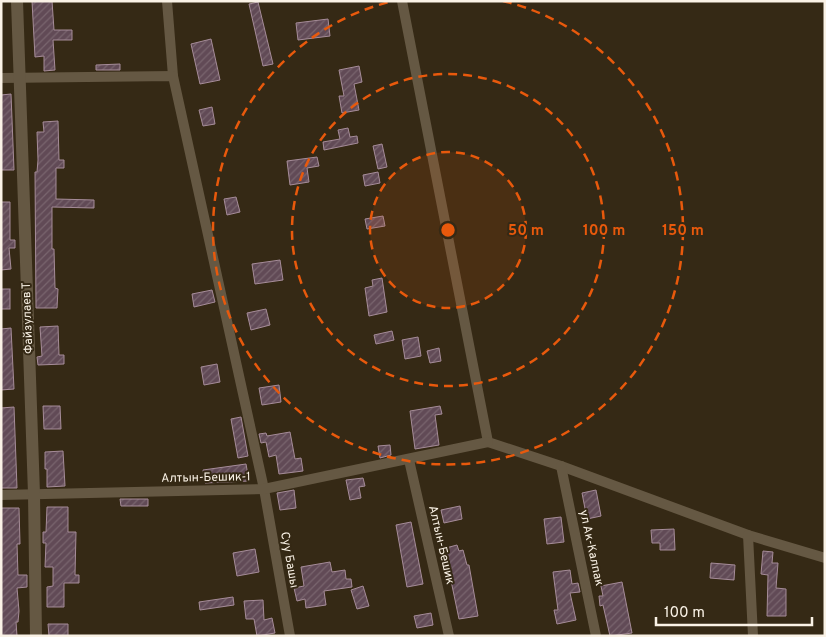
<svg xmlns="http://www.w3.org/2000/svg" width="826" height="637" viewBox="0 0 826 637" font-family="Overpass,sans-serif">
  <style>
    .building { fill: url(#building-hatch); stroke: #a68c99 }
    .lines { fill: none; stroke-linecap: round; stroke-linejoin: round }
    .minor { stroke: #655843; stroke-width: 10 }
    .tertiary { stroke: #655843; stroke-width: 12 }
    .ring { fill: none; stroke: #e8590c; stroke-width: 2.5; stroke-dasharray: 9 6 }
    .labels { text-anchor: middle; dominant-baseline: central; stroke-width: 4; stroke-linejoin: round; paint-order: stroke }
    .street-label { font-size: 12px; fill: #faf2e6; stroke: #352915 }
    .centre { fill: #e8590c; stroke: #352915; stroke-width: 2.5 }
    .ring-label { font-size: 15px; text-anchor: middle; font-weight: bold; fill: #e8590c; stroke: #352915; stroke-width: 4; stroke-linejoin: round; paint-order: stroke }
  </style>
  <defs>
    <pattern id="building-hatch" width="6" height="6" patternUnits="userSpaceOnUse" patternTransform="scale(1.25)"><rect width="6" height="6" fill="#614a56"/><path d="M-1 1l2-2M0 6l6-6M5 7l2-2" fill="none" stroke="#79656e"/></pattern>
  </defs>
  <rect width="100%" height="100%" fill="#352915"/>
  <!-- building -->
  <g class="building">
    <path d="M32,1h20l2,29h18v10h-19l2,30 -11,1v-15l-9,1z"/>
    <path d="M258,2l15,62 -10,2 -14,-62z"/>
    <path d="M328,19l2,17 -32,4 -2,-17z"/>
    <path d="M211,39l9,41 -20,4 -9,-40z"/>
    <path d="M120,64v6h-24v-5z"/>
    <path d="M359,66l3,16 -8,2 5,26 -17,3 -3,-17h5l-5,-26z"/>
    <path d="M11,94l3,76h-13v-75z"/>
    <path d="M212,107l3,17 -12,2 -4,-16z"/>
    <path d="M58,121l1,39h5v8h-8v31l38,1v8l-42,-1v42h2l1,39 3,1 -1,19h-21l-1,-136h2l1,-12 -1,-28h7l-1,-10z"/>
    <path d="M348,128l2,9 7,-1 1,7 -34,7 -1,-8 17,-3 -2,-9z"/>
    <path d="M382,144l5,23 -9,2 -5,-23z"/>
    <path d="M317,157l2,9 -12,2 2,14 -19,3 -3,-24z"/>
    <path d="M378,172l2,11 -15,3 -2,-11z"/>
    <path d="M236,197l4,15 -13,3 -3,-16z"/>
    <path d="M1,202h9v38h5v8h-6l2,21 -10,1z"/>
    <path d="M383,216l2,10 -18,3 -2,-10z"/>
    <path d="M280,260l3,20 -28,4 -3,-20z"/>
    <path d="M382,278l5,34 -18,4 -4,-28 8,-2 -1,-6z"/>
    <rect x="1" y="289" width="9" height="20"/>
    <path d="M212,290l3,12 -21,5 -2,-13z"/>
    <path d="M266,309l4,16 -19,5 -4,-17z"/>
    <path d="M58,326l1,29h5v9l-26,1 -1,-8 5,-1 -2,-29z"/>
    <path d="M11,328l3,61 -13,1v-61z"/>
    <path d="M392,331l2,9 -18,4 -2,-9z"/>
    <path d="M418,337l3,19 -16,3 -3,-19z"/>
    <path d="M439,348l2,13 -11,2 -3,-12z"/>
    <path d="M217,364l3,18 -16,3 -3,-18z"/>
    <path d="M279,385l2,17 -19,3 -3,-17z"/>
    <path d="M43,406h17l1,23h-17z"/>
    <path d="M440,406l2,8 -7,1 4,30 -24,4 -5,-38z"/>
    <path d="M14,407l3,81h-16v-80z"/>
    <path d="M241,417l7,39 -10,2 -7,-39z"/>
    <path d="M290,432l5,27 6,-1 2,13 -24,3 -3,-19 -7,2 -3,-15 -5,1 -2,-9 7,-1 1,3z"/>
    <path d="M390,445l1,10 -11,3 -2,-12z"/>
    <path d="M63,451l2,35 -18,1v-18h-2v-17z"/>
    <path d="M246,464l3,17 -44,2 -2,-13z"/>
    <path d="M363,478l2,8 -6,1 2,11 -11,2 -4,-20z"/>
    <path d="M294,490l2,18 -16,2 -3,-17z"/>
    <path d="M596,490l5,26 -14,3 -5,-26z"/>
    <path d="M120,499h28v7h-27z"/>
    <path d="M460,506l2,13 -18,4 -3,-13z"/>
    <path d="M47,507h21v25h8l-1,43h4v8h-15v24h-17v-20l6,-1v-19h-8l1,-24h-3v-11h3z"/>
    <path d="M1,508h18l1,36h-3l1,31h9v12l-10,1 2,23 -1,11h-2l1,14h-16z"/>
    <path d="M561,517l3,25 -17,2 -3,-25z"/>
    <path d="M411,522l12,62 -16,3 -11,-62z"/>
    <path d="M674,529l1,21h-15v-7h-8l-1,-13z"/>
    <path d="M457,545l2,6 4,-1 4,15h2l9,51 -19,3 -10,-48h-2l-5,-22z"/>
    <path d="M255,549l4,23 -22,4 -4,-23z"/>
    <path d="M763,551l10,1 -1,11h6l-2,25 10,1v27h-19l1,-41 -7,-1z"/>
    <path d="M330,562l2,10 13,-2 1,9h5l1,8 -28,4 2,14 -20,3 -1,-9 -8,2 -3,-13 10,-2 -3,-19z"/>
    <path d="M711,563l24,2 -1,15 -24,-2z"/>
    <path d="M570,570l2,14 6,-1 2,9 -10,1 6,27 -19,4 -3,-14h4l-5,-38z"/>
    <path d="M622,582l10,51 -22,3 -7,-31 -3,1 -1,-10h4l-2,-10z"/>
    <path d="M363,586l6,20 -12,3 -6,-19z"/>
    <path d="M233,597l1,8 -34,5 -1,-8z"/>
    <path d="M263,600l1,20 8,-2 3,15 -18,3 -3,-17h-8l-2,-18z"/>
    <path d="M431,613l2,12 -16,3 -3,-12z"/>
    <path d="M48,624h20v12h-19z"/>
  </g>
  <g class="lines">
    <!-- minor -->
    <g class="minor">
      <path d="M167,1l6,75"/>
      <path d="M402,1l86,441 73,24 187,69 77,23"/>
      <path d="M1,78l172,-2 91,413 26,147"/>
      <path d="M409,460l40,176"/>
      <path d="M561,466l35,170"/>
      <path d="M1,495l263,-6 224,-47"/>
      <path d="M748,535l5,101"/>
    </g>
    <!-- tertiary -->
    <path class="tertiary" d="M17,1l17,493 2,142"/>
  </g>
  <!-- distance rings -->
  <circle cx="448" cy="230" r="78" fill="#e8590c" fill-opacity=".12"/>
  <g class="ring">
    <circle cx="448" cy="230" r="78"/>
    <circle cx="448" cy="230" r="156"/>
    <path d="M503 1A235 235 0 1 1 393 1"/>
  </g>
  <g class="labels">
    <!-- street labels -->
    <g class="street-label">
      <text transform="translate(28 318) rotate(-92)">Файзулаев Т</text>
      <text transform="translate(206 478) rotate(-1)">Алтын-Бешик-1</text>
      <text transform="translate(441 545) rotate(77)">Алтын-Бешик</text>
      <text transform="translate(591 548) rotate(78)">ул Ак-Калпак</text>
      <text transform="translate(289 560) rotate(80)">Суу Башы</text>
    </g>
  </g>
  <circle cx="448" cy="230" r="8" class="centre"/>
  <g class="ring-label">
    <text x="526" y="235">50 m</text>
    <text x="604" y="235">100 m</text>
    <text x="683" y="235">150 m</text>
  </g>
  <!-- border -->
  <rect width="826" height="637" fill="none" stroke="#faf2e6" stroke-width="5"/>
  <!-- scale -->
  <path d="M656 617v8h156v-8" fill="none" stroke="#faf2e6" stroke-width="2.5"/>
  <text x="664" y="617" font-size="15" fill="#faf2e6" stroke="#352915" stroke-width="4" paint-order="stroke">100 m</text>
</svg>
